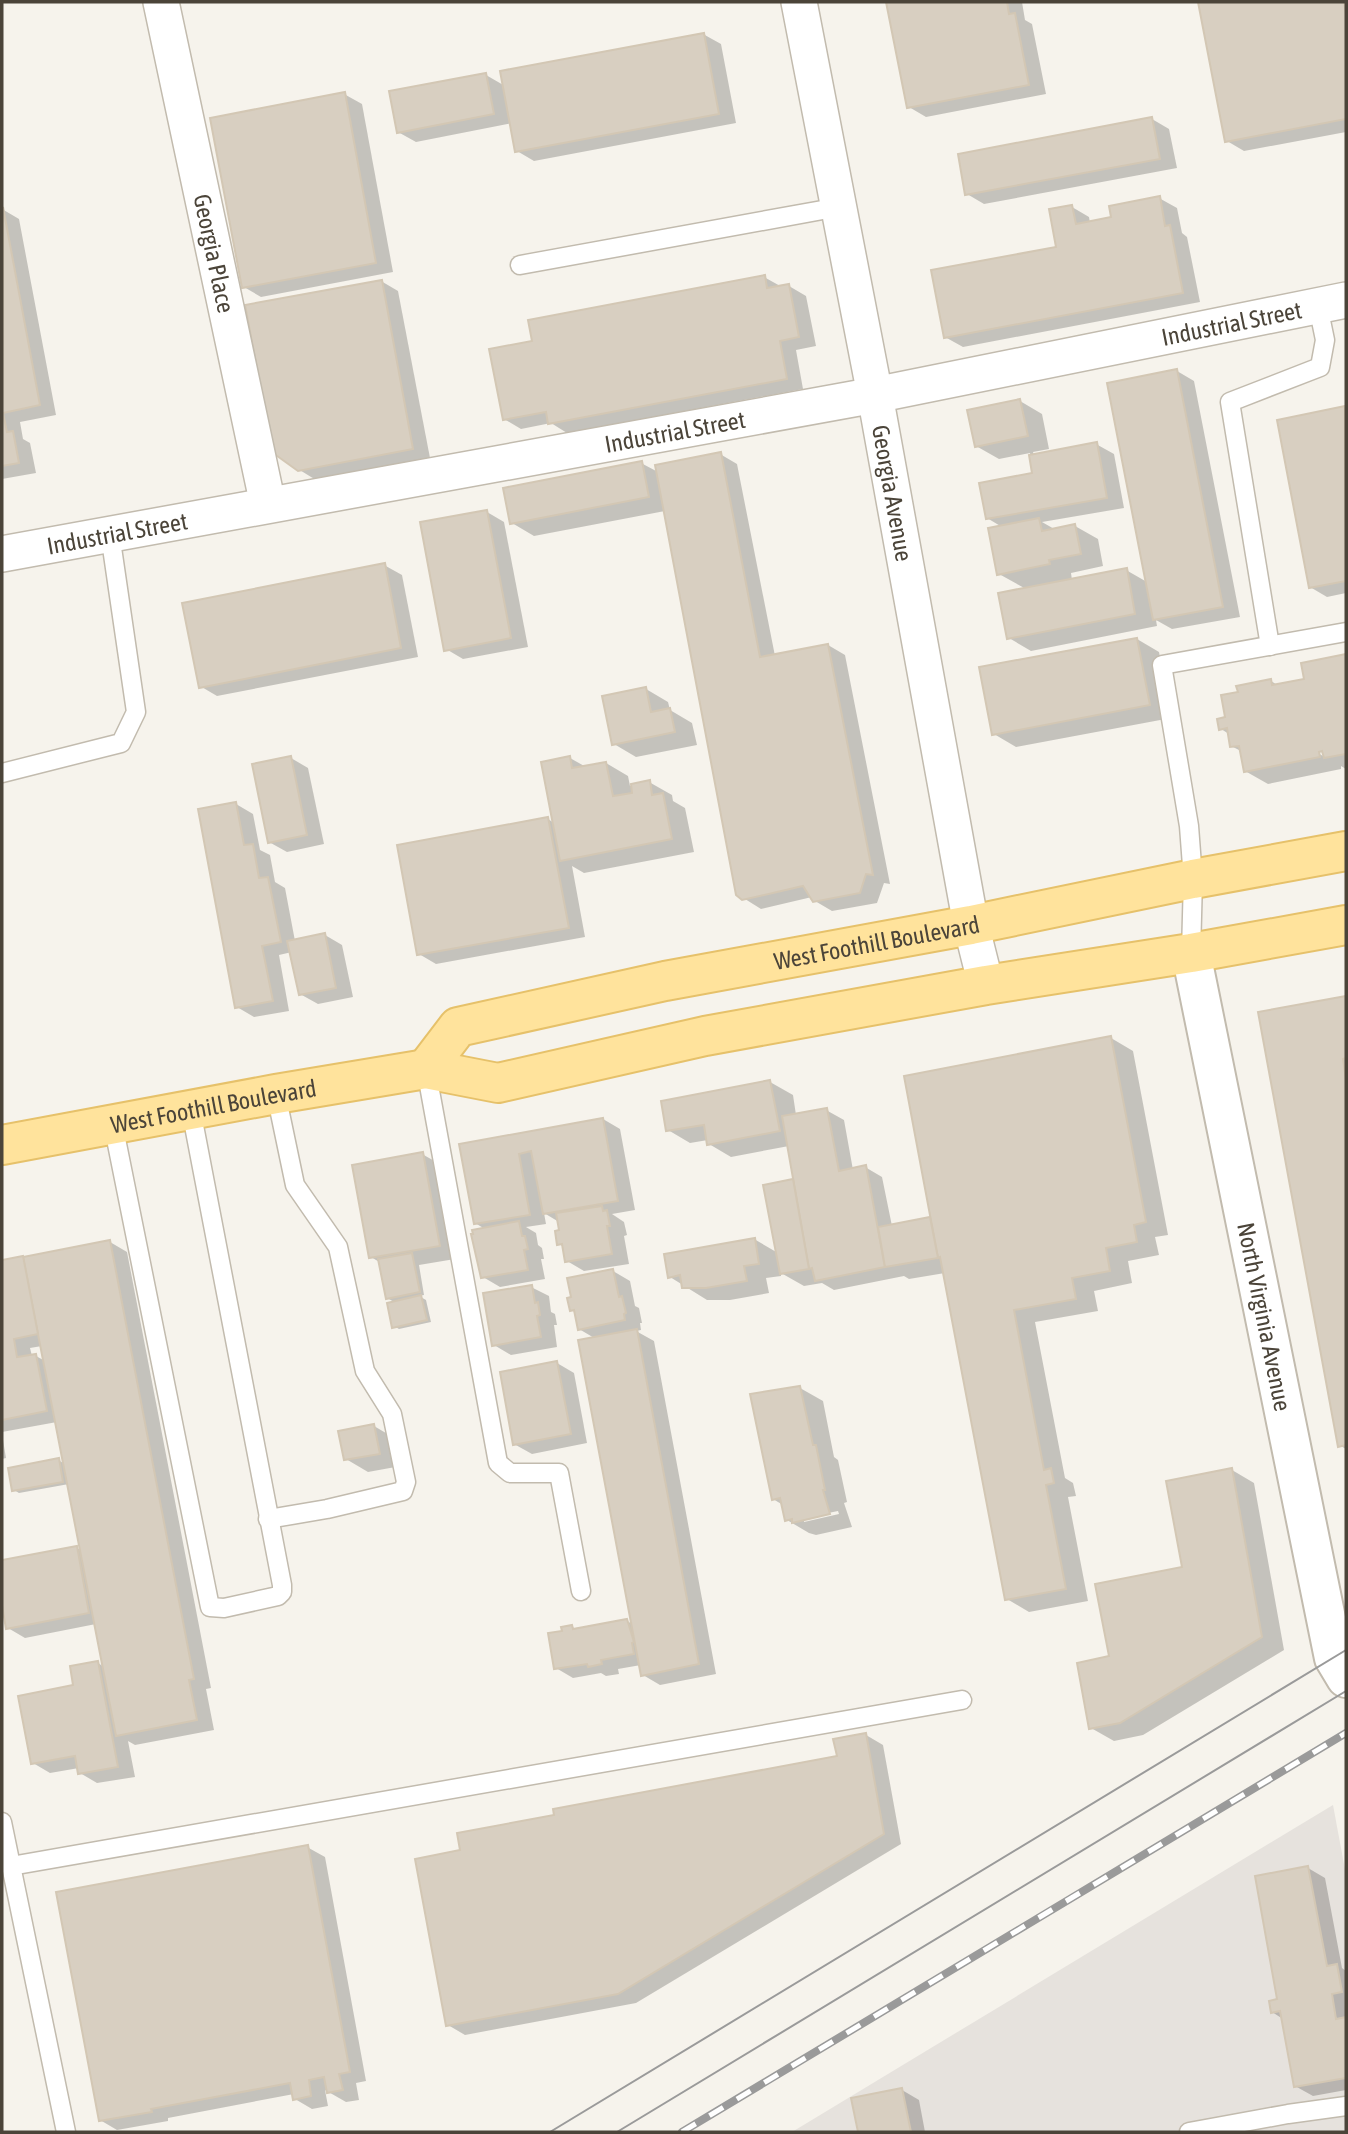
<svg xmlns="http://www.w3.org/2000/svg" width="1348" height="2134" viewBox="0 0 1348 2134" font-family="'Asap Condensed',sans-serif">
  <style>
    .industrial { fill: #e6e2dd }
    .shadow { fill: #0003; fill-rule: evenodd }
    .building { fill: #d8cfc1; stroke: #d3c7b4; stroke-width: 2 }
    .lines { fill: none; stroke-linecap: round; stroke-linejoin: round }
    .service-casing { stroke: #c2bbae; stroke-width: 21 }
    .minor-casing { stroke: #c2bbae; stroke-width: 38 }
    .tertiary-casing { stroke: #c2bbae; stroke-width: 42 }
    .primary-casing { stroke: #e6c16a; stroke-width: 42 }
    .service { stroke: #fff; stroke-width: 18 }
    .minor { stroke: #fff; stroke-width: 35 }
    .tertiary { stroke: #fff; stroke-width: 38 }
    .primary { stroke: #ffe39c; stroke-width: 38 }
    .tram { stroke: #9a9a9a; stroke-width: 2 }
    .rail-casing { stroke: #9a9a9a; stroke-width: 8 }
    .rail { stroke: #fff; stroke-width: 5; stroke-dasharray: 16; stroke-linecap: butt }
    .labels { text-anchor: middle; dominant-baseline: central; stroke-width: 5; stroke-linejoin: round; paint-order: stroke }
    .street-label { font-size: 24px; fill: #4b4439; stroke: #fff }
  </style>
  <rect width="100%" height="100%" fill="#f6f3ec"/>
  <!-- industrial -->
  <path class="industrial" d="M1333,1805l13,70v257h-554z"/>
  <!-- shadow -->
  <g class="shadow">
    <path d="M888,2h134l3,18 7,4 14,70 -120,23 -17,-10z"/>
    <path d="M1199,2h147v130l-102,19 -17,-10z"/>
    <path d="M703,34l18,10 15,79 -202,38 -17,-10 -5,-28 -96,19 -18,-10 88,-57 19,11z"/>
    <path d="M344,94l18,10 31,168 -132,25 -17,-10z"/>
    <path d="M1152,119l17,10 8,39 -193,36 -17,-10z"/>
    <path d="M1159,198l18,10 5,25 5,4 13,65 -237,45 -18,-10 113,-89 14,-41 17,10 1,6 23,-5z"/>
    <path d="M2,209l17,10 37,196 -36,7 3,17 7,4 6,30 -34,6z"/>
    <path d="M764,277l18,10 7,-1 17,10 10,50 -20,4 7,39 -236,44 -16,-10 -30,6 -17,-10 30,-77z"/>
    <path d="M381,281l17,10 32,167 -114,22 -18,-11z"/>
    <path d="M1177,371l17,10 46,236 -68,12 -16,-9 1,6 -126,25 -22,-13 17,-49 -27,-15 3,-47 -15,-9 47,-44 -4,-21 -31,6 -23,-13 44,-45 22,13 7,35 -16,3 1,3 62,-11 18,10 10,54 -82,14 14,8 19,-4 23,13 5,27 -32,7 1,7 54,-10 21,12z"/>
    <path d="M1344,408l2,1v184l-19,4 -17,-10z"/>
    <path d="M720,454l17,10 38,192 53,-11 17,10 45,229 -6,-1 -7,20 -45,8 -17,-10 -3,-4 -51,12 -24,-15 -72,-383 -131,25 -22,-13 129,-60 17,9z"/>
    <path d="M487,512l17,10 24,125 -65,12 -17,-10z"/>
    <path d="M384,565l18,10 16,82 -201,39 -17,-10z"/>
    <path d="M1137,639l22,13 12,66 -155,29 -22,-13z"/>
    <path d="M1346,656v113l-5,-3v3l-73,15 -23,-13 -4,-20 -10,-5 -2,-12 -8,-5 19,-36 31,-12 8,5 27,-5 -3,-17zM1312,746l13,7v4l-15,-8z"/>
    <path d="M646,689l22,13 2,8 22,13 5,22 -61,12 -22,-13z"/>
    <path d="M291,758l17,10 16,76 -37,8 -18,-10z"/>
    <path d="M570,758l16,9 20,-4 22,13 2,10 19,-4 23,13 1,6 12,7 9,44 -110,21 -12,-7 13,71 -149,27 -17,-10 129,-135 6,4z"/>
    <path d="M236,804l17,10 7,36 10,5 5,27 10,6 10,53 30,-6 17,10 11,52 -35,7 -18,-10 -8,-42 -13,3 10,56 -35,6 -17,-10z"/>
    <path d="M1346,998v451l-7,-4 -79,-432z"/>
    <path d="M1111,1038l22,13 35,184 -13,2 4,18 -31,6 4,22 -38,8 4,20 -63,11 30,156 8,5 3,13 -8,1 20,104 -59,11 -22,-13 -62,-326 -36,6 -5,-3 -70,14 -12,-7 -18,3 -23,-13v3l-15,2 3,15 -39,7h-23l-37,-23 84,-38 24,14 -13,-67 30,-6 -6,-34 -58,11 -22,-13 -1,-4 -18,3 -22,-13 102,-48 23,13 3,20 30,-5 18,10 9,50 12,-3 17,10 10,49 40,-7z"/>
    <path d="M603,1119l17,10 15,81 -23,4 12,8 3,13 -3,1 5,28 -45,7 -17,-10 -3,-14 -5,-3v-22l-15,-9 2,11 -20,3 10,6 2,12 4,3 2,11h-3l4,20 -45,8 -17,-10 2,-48 -10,-6 -14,-78z"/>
    <path d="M422,1154l23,13 16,91 -42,7 5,30 -5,1 7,4 5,22 -32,7 -5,-3 2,-23 -9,-5 -6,-35 -10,-6z"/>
    <path d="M110,1242l17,10 84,436 -5,1 8,41 -79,15 -7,-4 7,36 -38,6 -17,-10 -1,-5 -29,5 -17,-10 42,-77 23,-23 6,4 -8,-43 -71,14 -17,-10 -6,-33v-33l75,-14 5,3 -13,-67 -50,9 -5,-3 44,-30 7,4 -8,-42 -55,10v-170zM42,1346l3,15 -9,-5h-4l-2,-8z"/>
    <path d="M613,1271l17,10 5,25 4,2 3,15h-2l1,7 -5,1 18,10 62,333 -56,11 -17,-10 -2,-10 -23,4 1,5 -13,2 -5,-3 -28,5 -17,-10 8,-36 8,-5 5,3 50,-9 7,4 -38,-286 -17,-10 -3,-17 -5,-2z"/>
    <path d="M531,1287l18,9 2,16 4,2 2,11h-3l3,22 -46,8 -17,-10z"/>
    <path d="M557,1363l17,10 13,70 -55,11 -18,-10z"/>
    <path d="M800,1388l23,13 11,56 4,3 9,42 -3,1 8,24 -36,8 -7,-2 -22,-13 -4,-15 -10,-6zM838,1511l1,3 -35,8v-4z"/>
    <path d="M374,1426l22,13 5,27 -33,6 -22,-13z"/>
    <path d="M2,1434l4,24 -4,1z"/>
    <path d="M1232,1470l22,13 30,167 -141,85 -29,6 -23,-13 20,-70 73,-90z"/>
    <path d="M866,1735l17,10 18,99 -265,159 -171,32 -17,-10 14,-173 377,-94z"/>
    <path d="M307,1847l18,10 41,224 -10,2 3,17 -13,2 -21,-12 3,16 -16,3 -17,-10 -1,-5 -126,24v3l-51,9 -17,-10z"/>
    <path d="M1308,1868l17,10 17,90 4,3v119l-33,6 -18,-10 -12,-67 -11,-7 7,-11z"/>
    <path d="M902,2090l17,10 6,32h-65l-7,-33z"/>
  </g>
  <!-- building -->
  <g class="building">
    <path d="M886,2h121l2,12 6,-1 14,72 -122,23z"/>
    <path d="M1198,2h146l2,12v105l-121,23z"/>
    <path d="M704,33l15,81 -204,38 -15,-81z"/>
    <path d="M486,73l8,41 -97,19 -8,-42z"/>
    <path d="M345,92l31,171 -134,25 -32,-170z"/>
    <path d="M1152,117l8,42 -195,36 -7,-41z"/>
    <path d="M1160,196l5,30 5,-1 13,68 -239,45 -13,-68 125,-23 -7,-38 23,-4 4,19 35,-7 -2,-11z"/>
    <path d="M3,207l37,198 -37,8 4,19 6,-1 6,32 -17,3z"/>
    <path d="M765,275l2,13 22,-4 10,53 -19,4 7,38 -239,45 -2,-12 -43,8 -14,-71 43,-8 -4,-21z"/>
    <path d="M382,280l31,169 -115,22 -25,-18 -28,-148z"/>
    <path d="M1177,369l46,238 -70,13 -46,-237z"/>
    <path d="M1020,399l8,37 -53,11 -8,-37z"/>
    <path d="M1345,406l1,175 -37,7 -32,-168z"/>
    <path d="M1097,442l10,56 -121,21 -7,-36 53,-10 -3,-18z"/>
    <path d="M721,452l39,205 68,-13 45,231 -7,-1 -6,19 -47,9 -10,-16 -61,14 -6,-5 -81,-430z"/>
    <path d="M642,461l7,36 -139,27 -7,-36z"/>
    <path d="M487,510l24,128 -67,13 -24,-129z"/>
    <path d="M1039,518l3,13 33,-7 6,30 -32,6 1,4 -53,11 -9,-47z"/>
    <path d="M385,563l16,85 -202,40 -17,-85z"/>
    <path d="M1127,568l8,46 -128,25 -9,-46z"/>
    <path d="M1137,638l13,67 -158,30 -13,-68z"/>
    <path d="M1346,654v100l-22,4 -2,-7 -3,1 1,5 -76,15 -5,-26 -9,1 -3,-19 -8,2 -2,-11 8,-2 -4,-22 17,-3 -2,-6 35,-7 1,6 32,-6 -3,-16z"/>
    <path d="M646,687l5,25 19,-4 5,24 -63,13 -10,-49z"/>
    <path d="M291,756l16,79 -39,8 -16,-79z"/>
    <path d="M570,756l2,12 34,-6 7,34 19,-3 -1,-9 19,-4 2,15 11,-2 9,46 -112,22 -19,-99z"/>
    <path d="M236,802l8,43 9,-1 6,34 9,-1 13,65 -19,4 11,55 -38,7 -37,-199z"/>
    <path d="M548,817l21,111 -152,27 -20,-110z"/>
    <path d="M325,933l11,55 -37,7 -12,-54z"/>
    <path d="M1346,996v62l-3,1 3,20v366l-8,2 -80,-435z"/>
    <path d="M1111,1036l35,186 -12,3 3,17 -31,6 4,23 -38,7 4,21 -62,11 30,160 7,-2 3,15 -8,2 20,104 -61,11 -65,-343 -2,1 -34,-182z"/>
    <path d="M770,1080l10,51 -73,14 -3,-20 -38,6 -5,-30z"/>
    <path d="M827,1108l12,63 27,-6 19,102 -70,14 -3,-13 -3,1 -27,-153z"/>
    <path d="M603,1118l15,83 -75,13 -12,-63 -12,3 11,61 -56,9 -15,-80z"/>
    <path d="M423,1152l17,94 -71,12 -17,-93z"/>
    <path d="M793,1179l16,90 -29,5 -17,-89z"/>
    <path d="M602,1206l1,5 4,-1 3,16h-3l5,28 -47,8 -3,-18 -5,1 -2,-14 4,-1 -3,-17z"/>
    <path d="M930,1217l8,41 -53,9 -7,-40z"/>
    <path d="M519,1221l3,15h3l3,13 -4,1 4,20 -47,8 -10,-44h2l-1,-4z"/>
    <path d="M755,1238l4,26 -15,2 3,15 -41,7h-24l-2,-13 -12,3 -4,-24z"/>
    <path d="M110,1240l84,439 -5,1 8,40 -81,16 -93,-479z"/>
    <path d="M412,1253l8,39 -34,7 -8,-40z"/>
    <path d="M23,1256l15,78 -24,5 3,18 19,-3 11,57 -45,9v-160z"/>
    <path d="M613,1269l6,28 3,-1 4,17 -2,1 1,6 -47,10 -4,-20 -4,1 -3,-13 4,-1 -4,-19z"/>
    <path d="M532,1285l3,18 3,-1 2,13 -3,1 4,21 -49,9 -9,-53z"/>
    <path d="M421,1295l6,25 -35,8 -5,-25z"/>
    <path d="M637,1329l62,335 -58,12 -63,-336z"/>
    <path d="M557,1361l14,73 -58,11 -13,-73z"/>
    <path d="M800,1386l13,59h3l9,45h-2l7,24 -38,9v-4l-7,2 -5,-23 -8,2 -22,-106z"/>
    <path d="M374,1424l6,30 -36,6 -6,-29z"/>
    <path d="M59,1458l4,24 -51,9 -4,-23z"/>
    <path d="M1232,1468l30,169 -142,86 -31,6 -12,-66 32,-7 -14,-72 87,-17 -16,-86z"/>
    <path d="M77,1546l12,67 -83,16 -4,-24v-45z"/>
    <path d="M627,1619l7,23 -2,1 2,11 -33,6 1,4 -14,3 -1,-3 -33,5 -6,-36 14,-2 -1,-4 11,-2 1,4z"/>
    <path d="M98,1661l20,106 -40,7 -3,-18 -44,8 -13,-68 55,-11 -3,-19z"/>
    <path d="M866,1733l18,101 -266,160 -172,32 -31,-167 45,-9 -3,-17 97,-18 -1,-6 284,-53 -4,-17z"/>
    <path d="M308,1845l42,227 -11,2 4,16 -16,3 -3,-16 -15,3 2,16 -18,4 -3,-17 -139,26 1,3 -53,9 -43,-229z"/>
    <path d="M1308,1866l19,100 10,-2 5,28 -10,2 4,25 10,-2v61l-52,9 -14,-76 -9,2 -2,-12 8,-2 -22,-123z"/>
    <path d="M902,2088l9,44h-53l-7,-34z"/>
  </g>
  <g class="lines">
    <defs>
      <g id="service">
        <path d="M520,265l319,-58"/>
        <path d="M1270,646l-40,-244 90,-35 5,-27 -7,-34"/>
        <path d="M2,773l119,-30 15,-31 -26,-178"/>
        <path d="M1191,953l2,-74 -4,-53 -27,-161 184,-33"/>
        <path d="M426,1069l72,394 12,10h49l22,118"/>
        <path d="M113,1124l97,483 14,1 54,-12 4,-4v-7l-91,-475"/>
        <path d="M268,1519l59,-10 76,-18 3,-9 -14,-68 -27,-43 -27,-124 -43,-62 -19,-91"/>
        <path d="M2,1822l64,310"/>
        <path d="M11,1866l951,-166"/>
        <path d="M1189,2132l99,-18 58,-8"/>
      </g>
      <g id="minor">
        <path id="s1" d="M161,2l107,503"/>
        <path id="s2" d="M799,2l76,393 96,530 15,60"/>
        <path id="s3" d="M2,554l873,-159 471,-95"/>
      </g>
      <g id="tertiary">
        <path id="s4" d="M1191,953l143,705 12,20"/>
      </g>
      <g id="primary">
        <path id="s5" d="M426,1069l32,-42 207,-46 306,-56 222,-46 153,-28"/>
        <path id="s6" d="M2,1145l274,-51 150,-25 72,14 207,-47 281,-51 205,-32 155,-28"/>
      </g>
    </defs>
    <!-- service casing -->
    <use href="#service" class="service-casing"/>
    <!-- minor casing -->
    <use href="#minor" class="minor-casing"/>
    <!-- tertiary casing -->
    <use href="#tertiary" class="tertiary-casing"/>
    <!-- primary casing -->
    <use href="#primary" class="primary-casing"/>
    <!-- service -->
    <use href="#service" class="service"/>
    <!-- minor -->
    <use href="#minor" class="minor"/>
    <!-- tertiary -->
    <use href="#tertiary" class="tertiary"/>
    <!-- primary -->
    <use href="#primary" class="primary"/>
    <!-- tram -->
    <g class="tram">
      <path d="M550,2132l796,-482"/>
      <path d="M617,2132l729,-441"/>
    </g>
    <defs>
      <path id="rail" d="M682,2132l664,-399"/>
    </defs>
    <!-- rail casing -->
    <use href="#rail" class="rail-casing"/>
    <!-- rail -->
    <use href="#rail" class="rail"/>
  </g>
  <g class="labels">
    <!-- street labels -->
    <g class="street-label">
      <text stroke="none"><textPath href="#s1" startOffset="257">Georgia Place</textPath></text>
      <text stroke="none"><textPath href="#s3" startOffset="1251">Industrial Street</textPath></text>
      <text stroke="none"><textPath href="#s3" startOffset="684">Industrial Street</textPath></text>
      <text stroke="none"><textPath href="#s2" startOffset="500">Georgia Avenue</textPath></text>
      <text stroke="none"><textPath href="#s3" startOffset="117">Industrial Street</textPath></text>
      <text stroke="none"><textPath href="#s5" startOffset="480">West Foothill Boulevard</textPath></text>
      <text stroke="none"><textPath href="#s6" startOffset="215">West Foothill Boulevard</textPath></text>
      <text stroke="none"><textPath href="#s4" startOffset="371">North Virginia Avenue</textPath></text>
    </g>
  </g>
  <!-- border -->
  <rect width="1348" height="2134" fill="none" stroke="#4b4439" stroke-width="7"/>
</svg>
